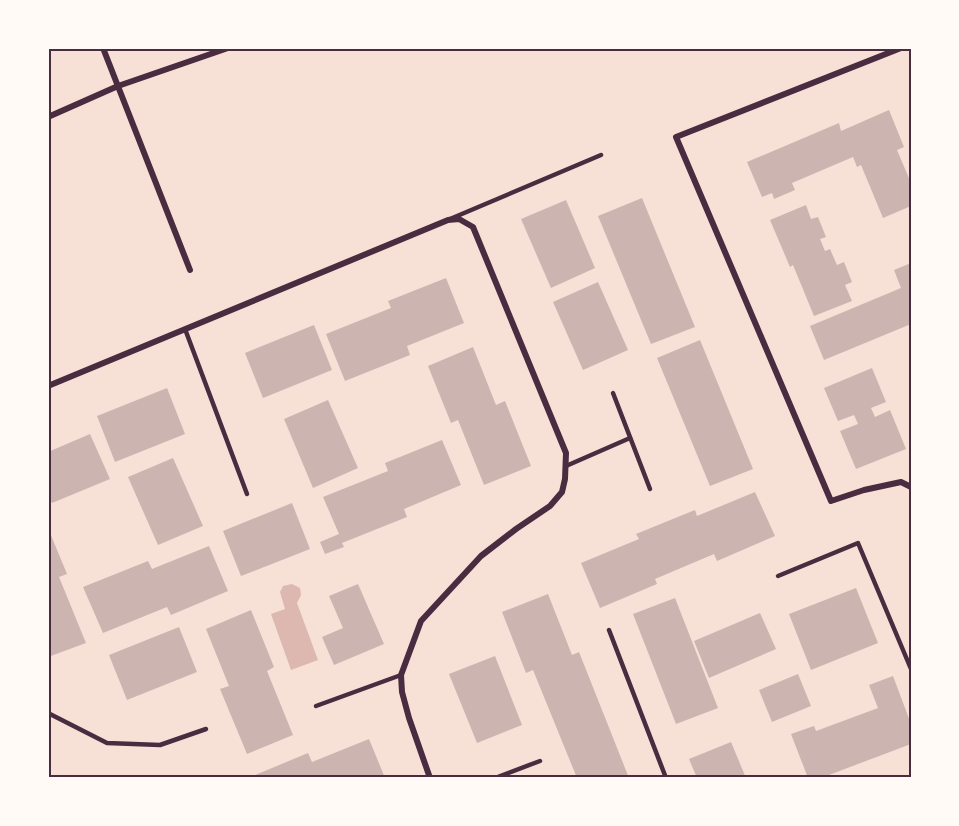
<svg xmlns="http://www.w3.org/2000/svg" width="959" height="826" viewBox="0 0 959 826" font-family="'Varela Round',sans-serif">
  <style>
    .water { fill: #dcb8b0 }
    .building { fill: #ccb4b1 }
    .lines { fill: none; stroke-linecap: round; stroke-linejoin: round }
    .service { stroke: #4a2c40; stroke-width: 4.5 }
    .minor { stroke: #4a2c40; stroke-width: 6 }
    .neatline { fill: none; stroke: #4a2c40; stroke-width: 2 }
  </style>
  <rect width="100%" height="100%" fill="#f7e1d7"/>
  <!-- water -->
  <path class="water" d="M292,584l8,4 1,7 -4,8 21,57 -27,10 -20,-56 14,-5 -5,-17 3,-6z"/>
  <!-- building -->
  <g class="building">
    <path d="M889,110l15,37 -7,3 14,33v23l-28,12 -22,-53 -4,2 -4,-10 -61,26 3,7 -21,9 -2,-6 -10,4 -15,-35 92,-39 2,8z"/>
    <path d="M642,198l53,129 -44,17 -53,-128z"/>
    <path d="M566,200l29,68 -44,20 -30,-69z"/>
    <path d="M806,205l5,14 7,-2 8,20 -6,2 5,12 5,-2 7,16 7,-3 8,20 -7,3 7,16 -38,15 -21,-51 -3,2 -20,-47z"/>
    <path d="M911,263v61l-87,36 -14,-34 91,-38 -7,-18z"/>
    <path d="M446,278l18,45 -57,23 3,9 -65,26 -19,-47 65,-26 -3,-7z"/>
    <path d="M598,282l30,68 -45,20 -30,-68z"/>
    <path d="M314,325l18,45 -69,28 -18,-45z"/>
    <path d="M700,340l53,129 -43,17 -53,-128z"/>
    <path d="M473,347l23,58 9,-4 26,65 -47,19 -26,-65 -7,3 -23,-57z"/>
    <path d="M872,368l14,34 -15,6 4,9 15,-7 16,39 -50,20 -16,-38 18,-7 -4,-9 -16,6 -14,-33z"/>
    <path d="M167,388l18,46 -70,28 -18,-46z"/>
    <path d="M328,400l30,68 -45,20 -29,-69z"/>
    <path d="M90,434l20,45 -58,24 -4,-7v-44z"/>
    <path d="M442,440l19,45 -57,24 3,8 -65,26 2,4 -19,7 -5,-12 19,-8 -16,-37 65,-26 -3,-8z"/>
    <path d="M173,458l30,68 -45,19 -30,-68z"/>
    <path d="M755,492l20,44 -58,25 -3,-7 -59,25 2,5 -57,24 -19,-45 58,-24 -3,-5 59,-24 2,6z"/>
    <path d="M292,503l18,46 -69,27 -18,-45z"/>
    <path d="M48,528l19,46 -8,3 27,66 -38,14z"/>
    <path d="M209,546l19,45 -57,24 -4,-8 -64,26 -20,-46 65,-26 4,8z"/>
    <path d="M358,584l26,60 -50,21 -12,-28 21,-9 -14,-32z"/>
    <path d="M856,588l22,55 -67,27 -22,-56z"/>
    <path d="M548,594l24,61 7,-3 50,126h-52l-44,-108 -7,3 -24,-61z"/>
    <path d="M675,598l43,110 -42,16 -43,-110z"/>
    <path d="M251,610l23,57 -7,4 26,64 -46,19 -27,-65 9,-3 -23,-57z"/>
    <path d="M760,613l16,36 -67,29 -15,-37z"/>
    <path d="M179,627l18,45 -70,28 -18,-45z"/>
    <path d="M495,656l27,69 -45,18 -28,-69z"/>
    <path d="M798,674l13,32 -39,16 -13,-32z"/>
    <path d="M893,676l18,48v20l-90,34h-13l-17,-44 23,-8 2,5 62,-23 -9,-23z"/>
    <path d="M369,739l16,39h-137l60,-25 4,9z"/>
    <path d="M731,742l15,36h-49l-8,-19z"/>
  </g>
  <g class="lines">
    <!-- service -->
    <g class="service">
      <path d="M450,219l151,-64"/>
      <path d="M185,329l62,165"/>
      <path d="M613,393l37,96"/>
      <path d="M566,466l64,-28"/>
      <path d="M778,576l80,-33 53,126"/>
      <path d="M609,630l57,148"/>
      <path d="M316,706l85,-31"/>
      <path d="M48,713l59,30 53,2 46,-16"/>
      <path d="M495,778l45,-17"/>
    </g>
    <!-- minor -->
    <g class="minor">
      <path d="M103,48l87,222"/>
      <path d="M901,48l-225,89 155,364 33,-11 37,-8 10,5"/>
      <path d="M48,117l70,-31 110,-38"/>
      <path d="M48,386l400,-166 11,-1 14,8 93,226 -1,26 -3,13 -12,14 -34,23 -35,27 -60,65 -20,54 1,17 7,26 21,60"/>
    </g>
  </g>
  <!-- border -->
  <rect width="959" height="826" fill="none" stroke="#fffaf5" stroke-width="99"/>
  <rect x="50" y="50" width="860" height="726" class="neatline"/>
</svg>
